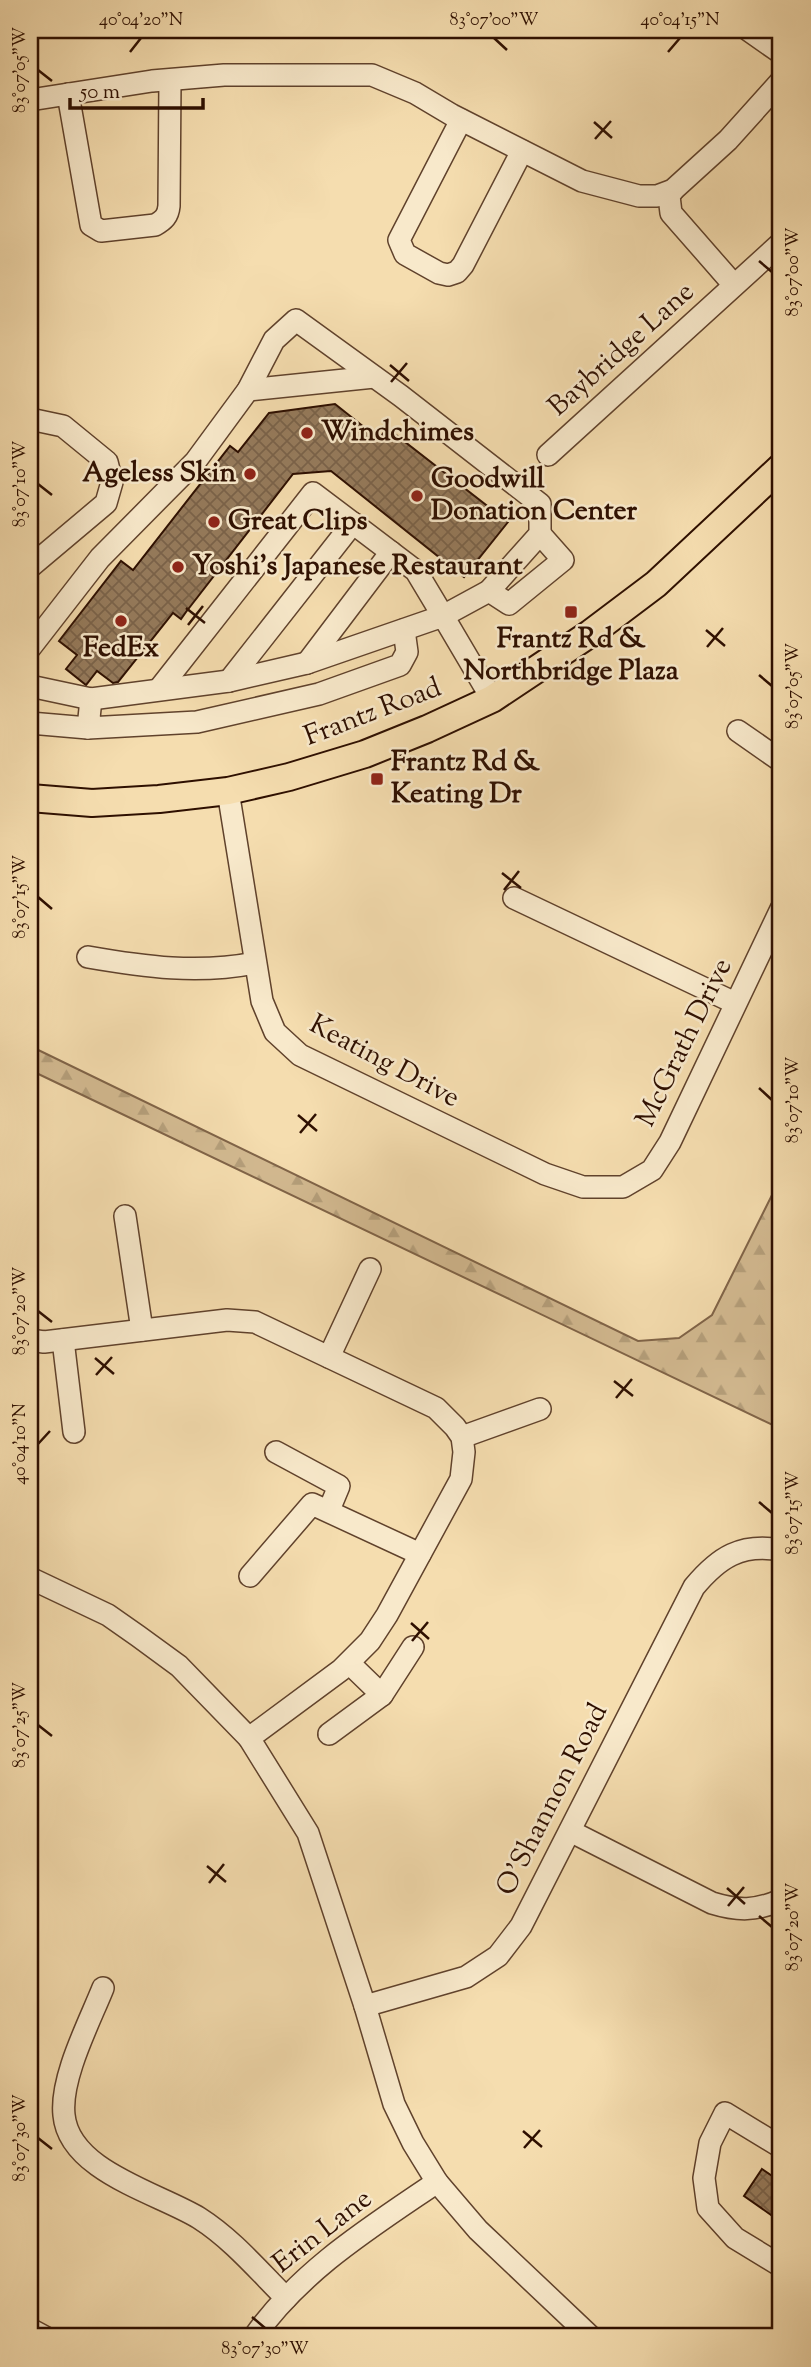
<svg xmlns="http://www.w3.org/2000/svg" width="811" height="2367" viewBox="0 0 811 2367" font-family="'Sorts Mill Goudy',serif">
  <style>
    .forest { fill: url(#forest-firs); stroke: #806448; stroke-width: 2 }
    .building { fill: url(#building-cross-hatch); stroke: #2e0f00; stroke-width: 2 }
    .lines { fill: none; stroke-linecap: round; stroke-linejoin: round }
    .minor-casing { stroke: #60422c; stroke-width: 24 }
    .major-casing { stroke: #2e0f00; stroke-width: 30 }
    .minor { stroke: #f8e9cb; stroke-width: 21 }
    .major { stroke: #f5ddaf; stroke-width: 26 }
    .ticks { fill: none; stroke: #2e0f00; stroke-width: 2.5 }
    .poi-dot { fill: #8f2418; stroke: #f8e9cb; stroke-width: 2.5 }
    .labels { text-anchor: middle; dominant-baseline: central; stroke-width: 5; stroke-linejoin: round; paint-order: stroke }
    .street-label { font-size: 28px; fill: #2e0f00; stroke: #f8e9cb }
    .poi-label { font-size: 28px; font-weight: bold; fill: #2e0f00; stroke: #f8e9cb; text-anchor: start }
    .neatline { fill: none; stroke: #2e0f00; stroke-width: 2.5 }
    .ticks-label { font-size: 18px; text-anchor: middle; fill: #2e0f00 }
  </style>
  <defs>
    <pattern id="forest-firs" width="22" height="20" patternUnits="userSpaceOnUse" patternTransform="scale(1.75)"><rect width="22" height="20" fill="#d3ba91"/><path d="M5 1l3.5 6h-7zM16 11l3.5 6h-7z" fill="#b59f7b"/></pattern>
    <pattern id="building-cross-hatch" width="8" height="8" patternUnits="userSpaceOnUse" patternTransform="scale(1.75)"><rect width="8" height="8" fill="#957a5b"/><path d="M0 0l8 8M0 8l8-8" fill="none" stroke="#7a6249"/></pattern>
  </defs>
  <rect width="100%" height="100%" fill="#f5ddaf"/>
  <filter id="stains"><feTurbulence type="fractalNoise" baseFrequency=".00286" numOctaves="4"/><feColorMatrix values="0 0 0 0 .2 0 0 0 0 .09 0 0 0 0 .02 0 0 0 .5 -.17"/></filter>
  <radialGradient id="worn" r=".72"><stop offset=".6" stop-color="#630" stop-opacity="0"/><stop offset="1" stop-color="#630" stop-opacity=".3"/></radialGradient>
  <!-- forest -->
  <path class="forest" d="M30,1046l608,295 41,-3 33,-23 69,-138v252l-751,-359z"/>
  <!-- building -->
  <g class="building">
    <path d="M335,404l44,35 8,-11 121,94 -44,55 -133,-106 -38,3 -107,138 -5,7 -8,-6 -55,69 -5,1 -16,-12 -11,14 -20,-16 11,-14 -18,-14 62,-80 12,9 97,-124 8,6 31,-39z"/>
    <path d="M762,2169l19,13v40l-37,-26z"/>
  </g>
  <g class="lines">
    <defs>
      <g id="minor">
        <path d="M748,30l33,23"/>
        <path d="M68,94l23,131 10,6 54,-6c9,-5 13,-9 14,-19l1,-126"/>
        <path d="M30,100l122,-19 72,-6h148l43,18 37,22 130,66 57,15h18l16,-6 55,-50 53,-59"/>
        <path d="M461,120l-62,120 6,14 34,19 9,2 9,-3 6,-7 59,-114"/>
        <path d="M673,190l-4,6 2,17 63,72"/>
        <path d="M248,390l126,-13"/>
        <path d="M30,419l33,7 44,36 5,20 -6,21 -76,64"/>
        <path d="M548,455l233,-212"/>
        <path d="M489,591l20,13 54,-44 -23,-26"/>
        <path d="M30,648l70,-90 95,-96 53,-72 26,-50 22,-20 105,76 139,108v30l-51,57 -46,25 -27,-45 -103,-78 -153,195"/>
        <path d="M307,663l84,-111"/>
        <path d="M229,681l124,-158"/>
        <path d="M30,686l61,13 138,-18 78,-18 136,-47 49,83"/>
        <path d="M91,699l-3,29 109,-6 122,-28 81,-29 7,-13 -3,-22"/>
        <path d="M30,723l58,5"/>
        <path d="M738,731l43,30"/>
        <path d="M228,791l34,210 13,31 25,23 245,119 38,13h40l29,-17 18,-28 111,-233"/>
        <path d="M514,898l221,105"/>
        <path d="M88,957c57,10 110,17 167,6"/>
        <path d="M125,1216l17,114"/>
        <path d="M30,1340l14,2 183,-22 28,2 181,86 19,19 7,10 2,15 -3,27 -74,136 -17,26 -29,29 -92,68"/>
        <path d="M63,1340l11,92"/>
        <path d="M329,1357l41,-88"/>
        <path d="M462,1437l78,-28"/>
        <path d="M276,1452l63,34 -10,24"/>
        <path d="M250,1576l62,-72 108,50"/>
        <path d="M30,1578l78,37 30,21 41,30 70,72 59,95 57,173 29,98 19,39 24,39 41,48 113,107"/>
        <path d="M382,1695l31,-48"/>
        <path d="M329,1734l53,-39 -33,-32"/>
        <path d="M570,1831l142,72c26,8 44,8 69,-3"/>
        <path d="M103,1988c-14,35 -43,90 -39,127 5,56 94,78 135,103 33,21 59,52 87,80"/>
        <path d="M365,2006l101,-29 32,-21 23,-30 173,-339c25,-30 47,-44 87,-37"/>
        <path d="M781,2147l-56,-34 -15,30 -6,35 4,30 27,30 46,28"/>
        <path d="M30,2329l15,8"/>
        <path d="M254,2337c47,-67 117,-110 183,-155"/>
      </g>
      <path id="major" d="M30,798l62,5 67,-4 69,-8 61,-14 76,-23 62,-25 65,-30 99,-66 65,-49 125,-117"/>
    </defs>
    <!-- minor casing -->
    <use href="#minor" class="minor-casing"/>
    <!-- major casing -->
    <use href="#major" class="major-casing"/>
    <!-- minor -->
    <use href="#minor" class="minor"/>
    <!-- major -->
    <use href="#major" class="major"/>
  </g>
  <!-- ticks -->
  <path class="ticks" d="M494,38l13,12M130,52l11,-14M668,52l12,-14M38,70l14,11M594,122l18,16M595,139l16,-18M759,261l13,11M390,365l19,16M391,382l16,-19M38,484l14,11M186,608l19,15M188,625l15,-19M706,630l19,16M707,647l16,-19M759,675l13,11M502,873l19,15M504,890l15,-19M38,897l14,12M759,1088l13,12M298,1115l19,16M300,1133l16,-19M38,1311l14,11M95,1358l19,16M96,1375l16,-18M614,1381l19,15M616,1398l16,-19M38,1444l12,-13M759,1502l13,11M411,1623l18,16M412,1641l16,-19M38,1725l14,11M207,1866l19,16M209,1883l15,-19M727,1888l18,16M728,1906l16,-19M759,1916l13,11M523,2131l19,16M38,2138l14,11M524,2148l16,-18M252,2317l13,11"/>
  <!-- markers -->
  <g class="poi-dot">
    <circle cx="307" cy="433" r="7"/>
    <circle cx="250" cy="474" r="7"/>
    <circle cx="417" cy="496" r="7"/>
    <circle cx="214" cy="522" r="7"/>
    <circle cx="178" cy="567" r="7"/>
    <rect x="564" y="605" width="14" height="14" rx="3.5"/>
    <circle cx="121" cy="621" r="7"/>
    <rect x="370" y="772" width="14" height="14" rx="3.5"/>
  </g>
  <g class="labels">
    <!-- street labels -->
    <g class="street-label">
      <text transform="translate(622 350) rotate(-42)">Baybridge Lane</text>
      <text transform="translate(373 713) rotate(-21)">Frantz Road</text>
      <text transform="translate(685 1043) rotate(-64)">McGrath Drive</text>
      <text transform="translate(384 1062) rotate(28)">Keating Drive</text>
      <text transform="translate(553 1800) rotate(-63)">O'Shannon Road</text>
      <text transform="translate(323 2232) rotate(-38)">Erin Lane</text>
    </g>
    <!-- poi labels -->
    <g class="poi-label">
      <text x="321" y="433">Windchimes</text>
      <text x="236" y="474" text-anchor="end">Ageless Skin</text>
      <text x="431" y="480">Goodwill<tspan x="431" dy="32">Donation Center</tspan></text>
      <text x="228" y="522">Great Clips</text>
      <text x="192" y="567">Yoshi's Japanese Restaurant</text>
      <text x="571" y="640" text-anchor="middle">Frantz Rd &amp;<tspan x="571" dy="32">Northbridge Plaza</tspan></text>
      <text x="121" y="649" text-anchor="middle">FedEx</text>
      <text x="391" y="763">Frantz Rd &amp;<tspan x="391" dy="32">Keating Dr</tspan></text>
    </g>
  </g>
  <!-- margin -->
  <rect width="811" height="2367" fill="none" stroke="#f5ddaf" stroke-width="77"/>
  <!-- scale -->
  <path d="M70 98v10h133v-10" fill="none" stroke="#2e0f00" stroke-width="3.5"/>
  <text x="80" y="98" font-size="21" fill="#2e0f00" stroke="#f8e9cb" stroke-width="5" paint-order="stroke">50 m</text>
  <rect x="38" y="38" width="734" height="2290" class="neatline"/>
  <g class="ticks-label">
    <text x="141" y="25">40°04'20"N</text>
    <text x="494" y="25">83°07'00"W</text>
    <text x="680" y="25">40°04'15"N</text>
    <text transform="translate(19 70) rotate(-90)" y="6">83°07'05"W</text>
    <text transform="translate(792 272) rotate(-90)" y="6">83°07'00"W</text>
    <text transform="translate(19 484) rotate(-90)" y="6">83°07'10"W</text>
    <text transform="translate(792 686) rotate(-90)" y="6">83°07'05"W</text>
    <text transform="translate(19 897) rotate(-90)" y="6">83°07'15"W</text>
    <text transform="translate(792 1100) rotate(-90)" y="6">83°07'10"W</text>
    <text transform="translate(19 1311) rotate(-90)" y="6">83°07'20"W</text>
    <text transform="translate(19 1444) rotate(-90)" y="6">40°04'10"N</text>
    <text transform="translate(792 1513) rotate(-90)" y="6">83°07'15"W</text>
    <text transform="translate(19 1725) rotate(-90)" y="6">83°07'25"W</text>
    <text transform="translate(792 1927) rotate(-90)" y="6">83°07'20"W</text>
    <text transform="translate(19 2138) rotate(-90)" y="6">83°07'30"W</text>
    <text x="265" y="2354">83°07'30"W</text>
  </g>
  <rect width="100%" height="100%" filter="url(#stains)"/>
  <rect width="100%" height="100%" fill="url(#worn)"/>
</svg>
